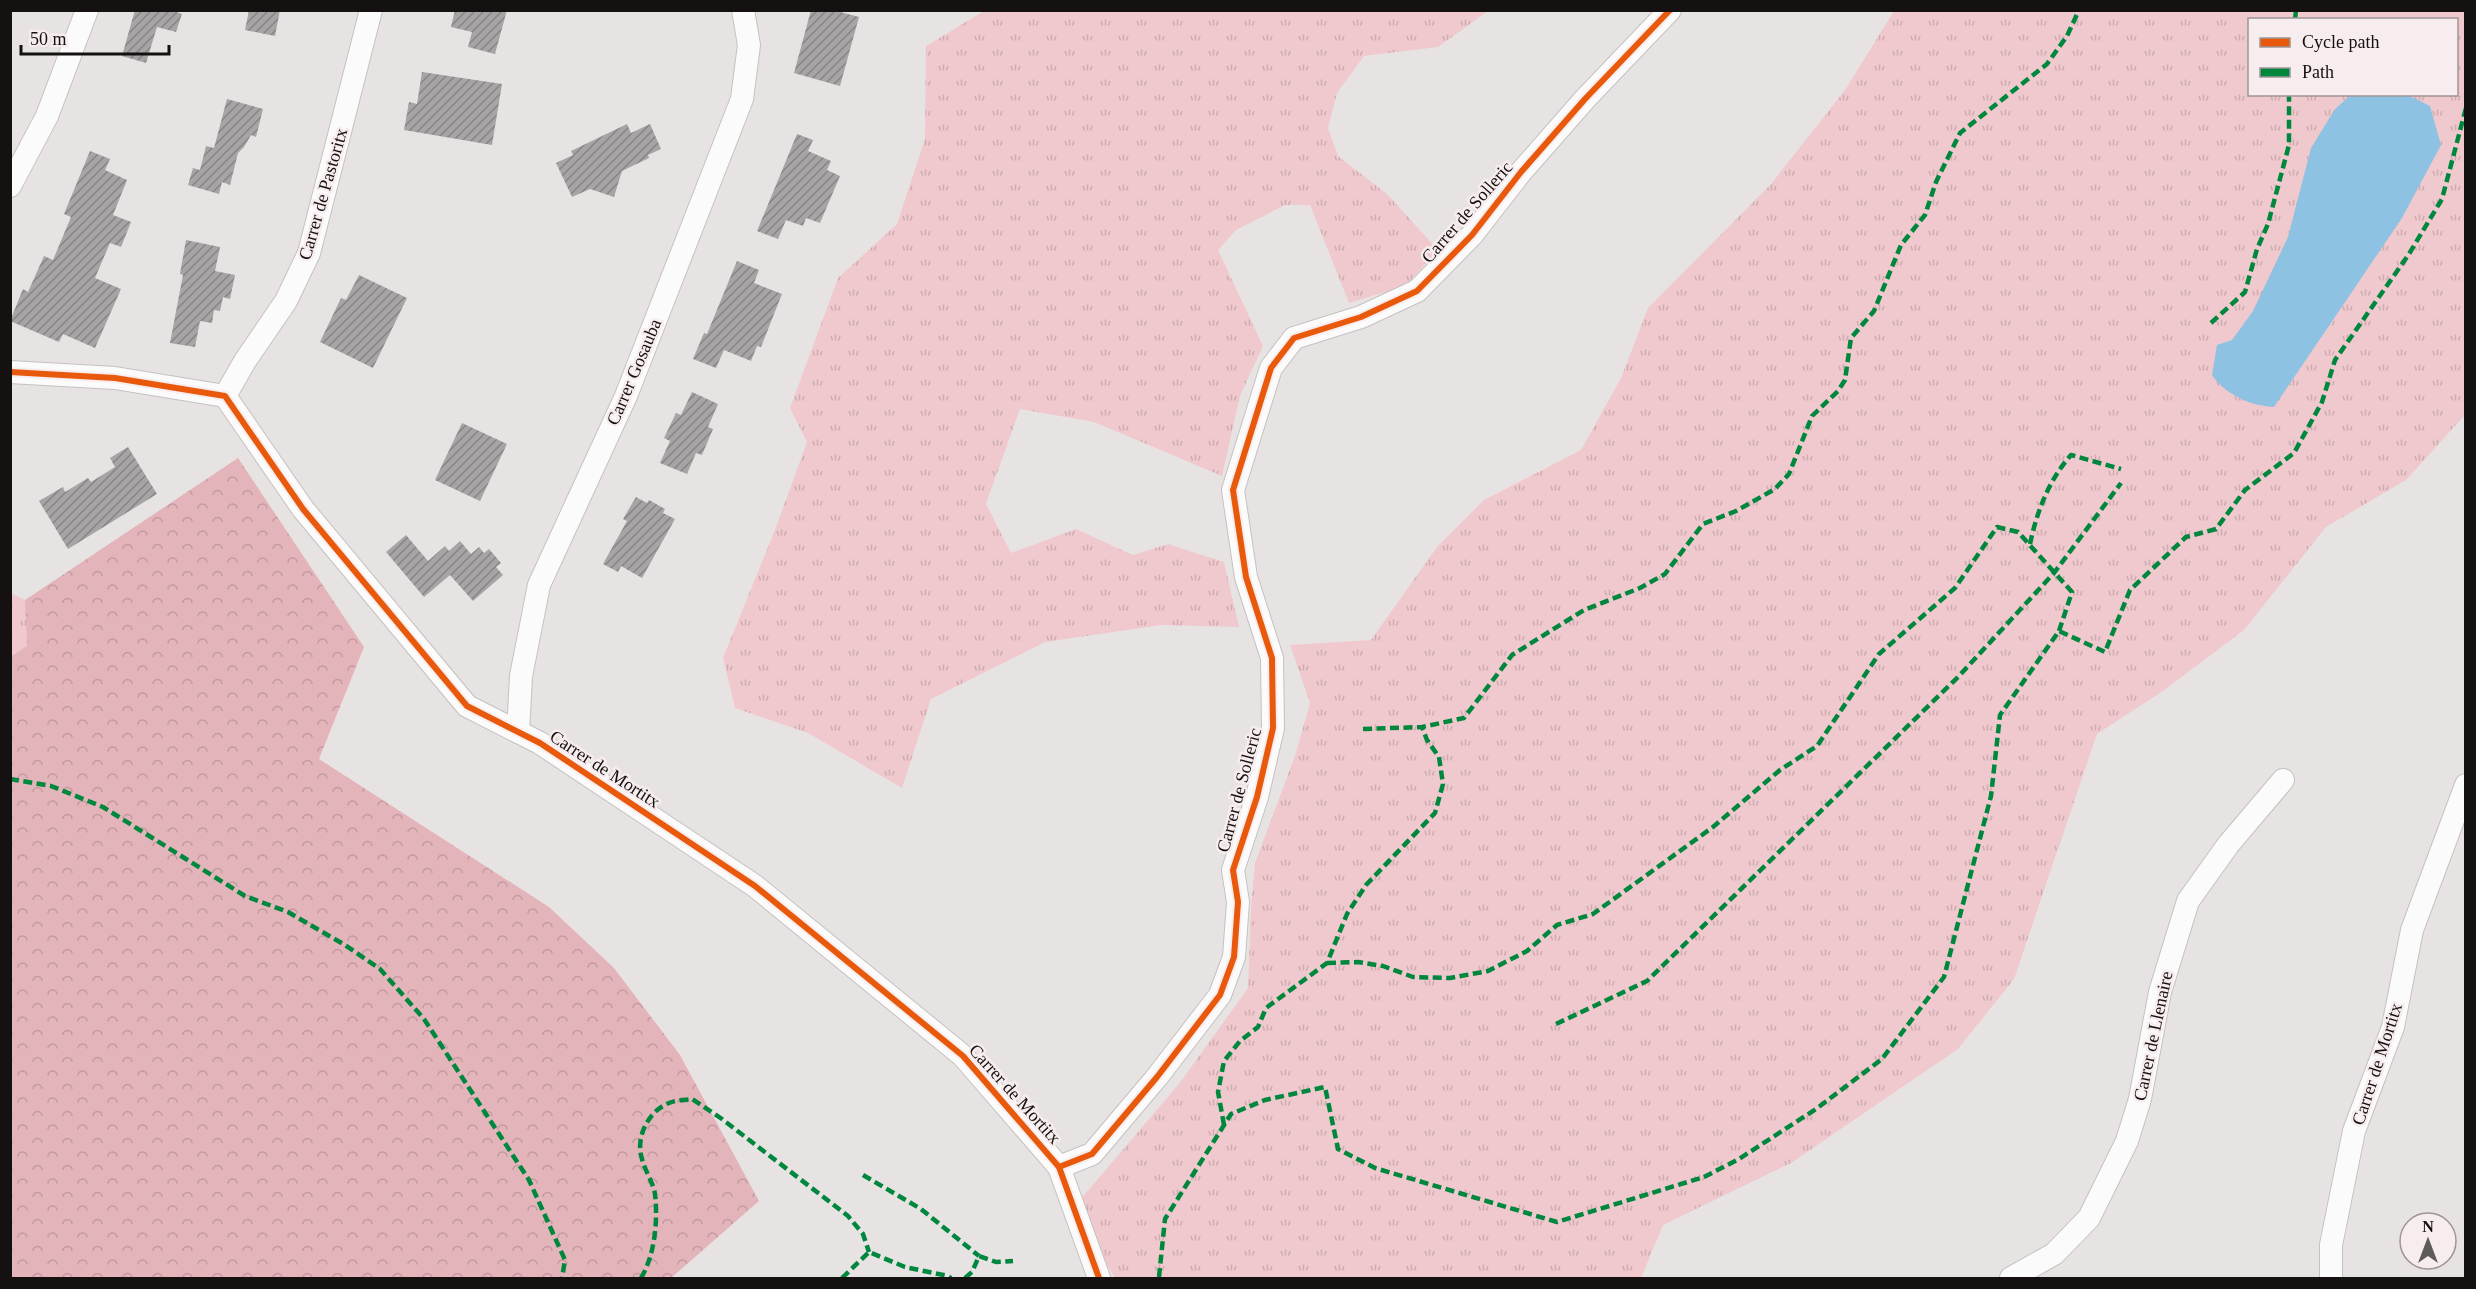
<svg xmlns="http://www.w3.org/2000/svg" width="2476" height="1289" viewBox="0 0 2476 1289" font-family="Georgia,serif">
  <style>
    .grass { fill: url(#grass-tufts); fill-rule: evenodd }
    .forest { fill: url(#forest-crowns) }
    .water { fill: #8ec2e2 }
    .building { fill: url(#building-hatch) }
    .lines { fill: none; stroke-linecap: round; stroke-linejoin: round }
    .minor-casing { stroke: #c5c1c1; stroke-width: 24 }
    .minor { stroke: #fcfbfb; stroke-width: 22 }
    .quiet { stroke: #00873e; stroke-width: 4.5; stroke-dasharray: 9 4.5; stroke-linecap: butt }
    .cycleway-casing { stroke: #f8edee; stroke-width: 10 }
    .cycleway { stroke: #e8590c; stroke-width: 6 }
    .labels { text-anchor: middle; dominant-baseline: central; stroke-width: 5; stroke-linejoin: round; paint-order: stroke }
    .street-label { font-size: 18px; fill: #151111; stroke: #f8edee }
  </style>
  <defs>
    <pattern id="grass-tufts" width="24" height="20" patternUnits="userSpaceOnUse" patternTransform="scale(1.5)"><rect width="24" height="20" fill="#f0c9ce"/><path d="M3 7l-1-3M5 7V3M7 7l1-3M15 17l-1-3M17 17v-4M19 17l1-3" fill="none" stroke="#cdacb0"/></pattern>
    <pattern id="forest-crowns" width="20" height="18" patternUnits="userSpaceOnUse" patternTransform="scale(1.5)"><rect width="20" height="18" fill="#e3b4ba"/><path d="M2 6a3 3 0 1 1 6 0M12 15a3 3 0 1 1 6 0" fill="none" stroke="#c29a9f"/></pattern>
    <pattern id="building-hatch" width="6" height="6" patternUnits="userSpaceOnUse" patternTransform="scale(1.5)"><rect width="6" height="6" fill="#a8a3a4"/><path d="M-1 1l2-2M0 6l6-6M5 7l2-2" fill="none" stroke="#888384"/></pattern>
  </defs>
  <rect width="100%" height="100%" fill="#e8e3e3"/>
  <!-- grass -->
  <g class="grass">
    <path d="M984,11h504l-50,36 -74,9 -27,37 -9,35 10,28 49,38 51,56 -33,36 -56,17 -39,-98h-25l-49,25 -18,20 45,96 -23,50 -18,80 -128,-54 -74,-13 -34,95 25,49 65,-24 57,26 35,-11 56,18 15,65 -78,-2 -116,17 -114,57 -29,89 -94,-55 -73,-25 -12,-50 52,-128 32,-88 -17,-34 48,-130 59,-54 28,-85 1,-93z"/>
    <path d="M1894,11h571v404l-59,65 -80,47 -82,103 -81,61 -66,43 -83,245 -56,70 -167,114 -128,62 -22,53h-526l-42,-70 106,-124 69,-96 3,-82 4,-43 40,-107 15,-53 -20,-58 81,-5 66,-93 47,-47 97,-50 40,-72 27,-70 123,-124 74,-94zM2250,20h206v74h-206z"/>
    <path d="M11,593l14,7 2,46 -16,11z"/>
  </g>
  <!-- forest -->
  <path class="forest" d="M238,458l126,189 -45,112 230,148 65,61 66,87 79,146 -88,77h-660l-1,-621 17,-11 -2,-46z"/>
  <!-- water -->
  <path class="water" d="M2352,94l56,1 22,11 11,39 -39,73 -128,189c-24,-1 -49,-13 -62,-32l5,-30 15,-5 21,-29 35,-74 23,-89 24,-39z"/>
  <!-- building -->
  <g class="building">
    <path d="M135,10h36l11,4 -6,18 -19,-5 -11,36 -24,-7z"/>
    <path d="M249,10h31l-5,26 -30,-6z"/>
    <path d="M455,10h52l-12,44 -27,-7 4,-15 -21,-5z"/>
    <path d="M811,10h22l26,7 -19,69 -46,-13z"/>
    <path d="M422,72l80,12 -10,61 -88,-15 5,-28 8,2z"/>
    <path d="M227,99l36,10 -7,28 -5,-2 -7,12 -6,6 -8,32 -8,-3 -3,12 -31,-9 5,-17 7,2 6,-24 8,2z"/>
    <path d="M627,124l4,9 19,-9 11,25 -13,6 1,3 -27,13 -8,26 -24,-8 -18,8 -16,-34 17,-8 -2,-4z"/>
    <path d="M797,134l16,6 -5,11 23,10 -4,9 13,6 -20,47 -14,-5 -3,8 -17,-6 -8,19 -21,-8z"/>
    <path d="M90,151l20,8 -5,11 22,10 -14,35 18,7 -10,25 -11,-4 -15,35 26,11 -26,59 -32,-14 -4,8 -49,-21 13,-32 5,3 16,-36 9,4 18,-43 -7,-3z"/>
    <path d="M186,240l34,7 -5,24 20,4 -5,24 -7,-2 -3,14 -6,-1 -2,13 -12,-2 -5,26 -25,-4 13,-68 -3,-1z"/>
    <path d="M737,261l22,9 -5,13 28,11 -21,53 -4,-1 -6,15 -27,-11 -8,18 -23,-9 11,-26 3,1z"/>
    <path d="M359,275l48,23 -34,70 -53,-26 21,-44 5,2z"/>
    <path d="M692,392l26,12 -10,23 5,2 -11,26 -6,-2 -9,21 -27,-11 10,-22 -6,-3 12,-25 5,2z"/>
    <path d="M462,423l45,21 -27,57 -45,-21z"/>
    <path d="M128,447l29,47 -89,55 -29,-48 24,-14 2,5 23,-14 3,4 24,-15 -5,-9z"/>
    <path d="M636,497l11,6 2,-3 16,9 -2,4 12,6 -33,59 -21,-12 -3,6 -15,-8 24,-43 -4,-2z"/>
    <path d="M406,535l22,26 17,-15 4,5 11,-10 11,13 8,-7 5,6 5,-4 12,14 -5,4 7,8 -30,26 -23,-26 -26,22 -38,-45z"/>
  </g>
  <g class="lines">
    <defs>
      <g id="minor">
        <path d="M10,186l37,-70 40,-106"/>
        <path d="M10,372l105,6 110,18 78,113 164,197 73,37 215,143 208,170 96,111 40,111"/>
        <path d="M225,396l20,-35 41,-60 23,-48 62,-243"/>
        <path d="M518,732l3,-56 18,-91 87,-189 116,-297 7,-54 -6,-35"/>
        <path d="M1059,1167l33,-13 65,-77 63,-82 14,-38 4,-55 -5,-32 24,-73 16,-69 -1,-70 -26,-81 -13,-87 38,-122 23,-30 67,-21 56,-26 55,-56 49,-63 64,-73 85,-89"/>
        <path d="M2011,1278l43,-24 35,-36 38,-77 13,-42 20,-107 28,-91 40,-56 55,-65"/>
        <path d="M2331,1278v-33l23,-114 39,-104 19,-97 54,-145"/>
      </g>
    </defs>
    <!-- minor casing -->
    <use href="#minor" class="minor-casing"/>
    <!-- minor -->
    <use href="#minor" class="minor"/>
    <!-- quiet -->
    <g class="quiet">
      <path d="M2295,20l1,-10"/>
      <path d="M2211,323l34,-31 12,-43 11,-25 21,-79v-51"/>
      <path d="M2030,544c7,-33 19,-64 41,-89l50,14"/>
      <path d="M1363,729l59,-2 42,-9 48,-63 72,-45 56,-22 25,-14 38,-50 33,-13 39,-22 14,-15 23,-58 26,-25 7,-11 6,-42 23,-27 27,-66 24,-30 11,-33 24,-49 87,-69 20,-28 12,-26"/>
      <path d="M10,779l41,7 52,21 142,89 43,16 57,33 35,24 44,50 105,161 36,80 -3,18"/>
      <path d="M1327,963l31,-1 25,4 30,11 37,1 38,-7 39,-20 30,-26 36,-11 120,-87 67,-57 37,-24 62,-92 76,-66 42,-61 21,5 54,60 -13,39"/>
      <path d="M1556,1024l91,-43 311,-304 96,-104 67,-90"/>
      <path d="M1224,1125l-6,-33 6,-31 16,-20 18,-14 8,-19 61,-45 20,-49 19,-29 69,-72 8,-29 -4,-27 -12,-17 -5,-13"/>
      <path d="M863,1175l58,34 58,47"/>
      <path d="M1159,1277l6,-58 66,-105 34,-14 60,-13 13,62 37,19 182,54 147,-45 35,-18 77,-50 66,-50 62,-82 47,-181 9,-81 59,-84 46,21 25,-62 56,-53 30,-8 29,-39 49,-37 28,-51 13,-42 74,-106 33,-55 24,-91"/>
      <path d="M641,1278c14,-23 17,-58 14,-84 -2,-12 -10,-23 -13,-35 -7,-21 6,-48 27,-56 7,-3 16,-3 23,-4l30,20 126,97 15,18 6,18"/>
      <path d="M842,1278l27,-26 36,15 43,9 3,2"/>
      <path d="M965,1278l7,-6 7,-16 17,6 17,-1"/>
    </g>
    <defs>
      <g id="cycleway">
        <path d="M10,372l105,6 110,18 78,113 164,197 73,37 215,143 208,170 96,111 40,111"/>
        <path d="M1059,1167l33,-13 65,-77 63,-82 14,-38 4,-55 -5,-32 24,-73 16,-69 -1,-70 -26,-81 -13,-87 38,-122 23,-30 67,-21 56,-26 55,-56 49,-63 64,-73 85,-89"/>
      </g>
    </defs>
    <!-- cycleway casing -->
    <use href="#cycleway" class="cycleway-casing"/>
    <!-- cycleway -->
    <use href="#cycleway" class="cycleway"/>
  </g>
  <g class="labels">
    <!-- street labels -->
    <g class="street-label">
      <text transform="translate(323 194) rotate(-74)">Carrer de Pastoritx</text>
      <text transform="translate(1467 212) rotate(-49)">Carrer de Solleric</text>
      <text transform="translate(634 372) rotate(-67)">Carrer Gosauba</text>
      <text transform="translate(605 769) rotate(33)">Carrer de Mortitx</text>
      <text transform="translate(1239 790) rotate(-75)">Carrer de Solleric</text>
      <text transform="translate(2153 1036) rotate(-78)">Carrer de Llenaire</text>
      <text transform="translate(2377 1064) rotate(-72)">Carrer de Mortitx</text>
      <text transform="translate(1015 1094) rotate(48)">Carrer de Mortitx</text>
    </g>
  </g>
  <!-- border -->
  <rect width="2476" height="1289" fill="none" stroke="#151111" stroke-width="24"/>
  <!-- legend -->
  <rect x="2248" y="18" width="210" height="78" fill="#f8edee" stroke="#9d9596" stroke-width="1.5"/>
  <rect x="2260" y="38" width="30" height="9" fill="#e8590c" stroke="#9d9596" stroke-width="1.5"/>
  <text x="2302" y="48" font-size="18" fill="#151111">Cycle path</text>
  <rect x="2260" y="68" width="30" height="9" fill="#00873e" stroke="#9d9596" stroke-width="1.5"/>
  <text x="2302" y="78" font-size="18" fill="#151111">Path</text>
  <!-- north arrow -->
  <g transform="translate(2428 1241)"><circle r="28" fill="#f8edee" stroke="#9d9596" stroke-width="1.5"/>
  <path d="M0-4.5L10 22L0 15L-10 22Z" fill="#5f5a5a"/>
  <text y="-9" font-size="16" font-weight="bold" text-anchor="middle" fill="#151111">N</text>
  </g>
  <!-- scale -->
  <path d="M21 45v9h148v-9" fill="none" stroke="#151111" stroke-width="3"/>
  <text x="30" y="45" font-size="18" fill="#151111" stroke="#f8edee" stroke-width="4.5" paint-order="stroke">50 m</text>
</svg>
